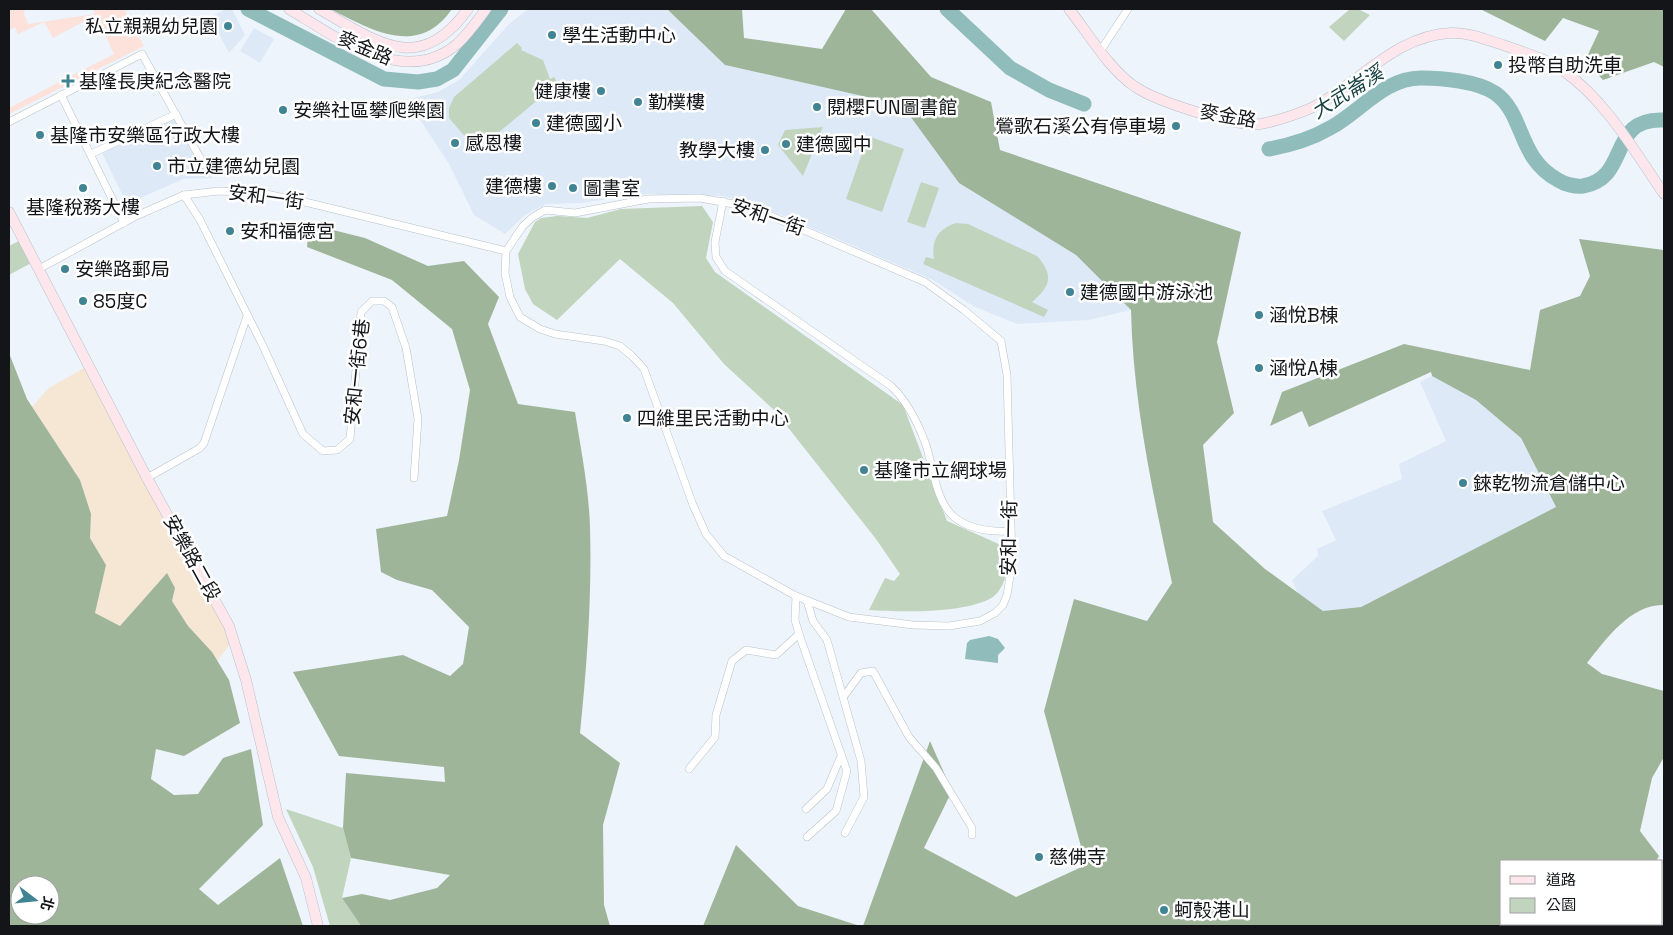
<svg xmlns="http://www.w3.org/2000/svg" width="1673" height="935" viewBox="0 0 1673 935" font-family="'Space Grotesk','Noto Sans TC',sans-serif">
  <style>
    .commercial { fill: #f6e6d4 }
    .built { fill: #dee9f8 }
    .medical { fill: #fce2db }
    .green { fill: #c1d4be }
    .forest { fill: #9fb59a; fill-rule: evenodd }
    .water { fill: #91bcbc }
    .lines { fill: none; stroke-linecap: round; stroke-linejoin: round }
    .river { stroke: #91bcbc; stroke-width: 15 }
    .street-casing { stroke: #bac1c9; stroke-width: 8 }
    .secondary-casing { stroke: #bac1c9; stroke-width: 11 }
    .street { stroke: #fff; stroke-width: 7 }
    .secondary { stroke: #fee6ed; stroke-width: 10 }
    .poi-dot { fill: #408493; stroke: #fff; stroke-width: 2 }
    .labels { text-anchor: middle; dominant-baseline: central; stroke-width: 5; stroke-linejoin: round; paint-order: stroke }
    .poi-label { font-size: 19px; fill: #131518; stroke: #fff; text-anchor: start }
    .street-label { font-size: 19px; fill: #131518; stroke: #fff }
    .water-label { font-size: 20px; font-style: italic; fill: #174041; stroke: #fff }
  </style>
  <rect width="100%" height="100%" fill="#edf4fc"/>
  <!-- commercial -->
  <path class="commercial" d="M84,368l96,183 6,-3 47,92 -16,21 -29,-35 -16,-25 3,-13 -55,38 -25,-13 11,-48 -16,-27 1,-24 -11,-34 -48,-73 17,-19z"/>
  <!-- built -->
  <g class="built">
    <path d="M226,9h6l13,26 -16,18 -19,-36z"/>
    <path d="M528,9h139l58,56 177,40 57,78 117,72 55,55 -42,10 -72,4 -44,-18 -40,-26 -154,-66 -55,-18 -79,-2 -65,9 -34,1 -21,11 -20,19 -31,-19 -25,-51 -38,-58 3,-8 24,-6 21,-12 50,-56z"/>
    <path d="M254,28l20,11 -14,24 -20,-12z"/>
    <path d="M178,116l34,62 -29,1 -56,25 -25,-51z"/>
    <path d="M1432,376l44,24 45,38 35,70 -195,99 -38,4 -25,-18 -6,-13 26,-24 -1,-7 19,-9 -14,-29 80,-32 -3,-15 47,-23 -26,-59z"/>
  </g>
  <!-- medical -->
  <path class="medical" d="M9,9h16l-1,5 4,10 67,-10 -2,-5h31l20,37 -135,68v-6l105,-54 -18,-39 -43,23 -9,-16 -26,12 -3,-7 -6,3z"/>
  <!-- green -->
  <g class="green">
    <path d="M1350,9h8l12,6 -26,26 -15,-14z"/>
    <path d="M517,43l5,5 -1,2 22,10 7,19 4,-2 4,6 -66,55 -11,2 -14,-1 -18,-21v-10l5,-11z"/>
    <path d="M823,127l-20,49 -25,-31 7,-15z"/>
    <path d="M868,136l36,13 -22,63 -36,-13z"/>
    <path d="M921,182l18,6 -14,40 -18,-6z"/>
    <path d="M702,206l11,16 -7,36 9,14 188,133 44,116 54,24c7,8 7,20 5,29 -2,9 -6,17 -13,23 -27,17 -93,15 -124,13l16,-32 9,3 6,-7 -24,-35 -101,-128 -51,-47 -51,-61 -53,-44 -63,61 -24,-16 -8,-15 -7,-35 17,-32 6,-4 16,-2 30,2 34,-9z"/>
    <path d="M956,223l12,1 69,32c17,19 14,30 -5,46l16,8 -4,7 -121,-53 3,-7 8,2c-3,-19 4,-30 22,-36z"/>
    <path d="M23,239l12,22 -26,14v-29z"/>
    <path d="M286,809l57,19 8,30 -9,40 19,28h-31l-17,-59z"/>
  </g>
  <!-- forest -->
  <g class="forest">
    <path d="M330,9h122c-34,49 -80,21 -122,0z"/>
    <path d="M667,9h75l2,29 78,11 24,-40h25l60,68 60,25 9,48 241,82 -24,110 17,71 -31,32 10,77 52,47 58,42 38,-4 195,-100 -35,-69 -45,-38 -44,-24 -1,-4 -122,55 -7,-16 -32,15 12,-34 122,-48 126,26 10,-60 40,-14 10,-20 -11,-37 85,11v355c-33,-1 -58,34 -77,58l15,11 62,17v66l-12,21 -12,53 19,25 -3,5h-154v63h129l-1,2h-767l67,-185 22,50 -28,57 92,49 70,-32 -42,-154 30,-112 73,22 25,-38c-19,-90 -39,-180 -41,-273l-55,-55 -117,-72 -57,-78 -177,-40z"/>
    <path d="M1480,9h184v58l-10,-5 -51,18 -18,-19 14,-30 -36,-13 -18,23z"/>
    <path d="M309,224l56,14 63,28 36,-5 35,36 -11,27 30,80 57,8c6,38 14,77 15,116 2,68 -3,137 -10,205l40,30 -17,62 1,80 6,21h-249l-19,-28 20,-4 28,6 47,-12 13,-13 -99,-17 -8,-30 3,-55 99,9 -1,-15 -105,-11 -46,-84 110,-17 47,21 13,-12 6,-37 -37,-37 -35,-10 -16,-8 -5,-43 71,-13 12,-56 11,-70 -18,-61 -60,-49 -85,-33z"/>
    <path d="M9,353l18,46 53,81 11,34 -1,24 16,27 -11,48 25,13 47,-53 8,15 -3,13 16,25 24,26 17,28 11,43 -56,33 -28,-7 -5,30 23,16 24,-1 25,-36 28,-9 12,76 -64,64 19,16 62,-47 23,68h-294zM20,885h30v30h-30z"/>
    <path d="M736,845l62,61 62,20h-157z"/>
  </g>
  <!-- water -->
  <path class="water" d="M989,636l9,3 7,9 -7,7v8l-33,-4 2,-16 3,-3z"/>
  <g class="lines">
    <!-- river -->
    <g class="river">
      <path d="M248,9l136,70 34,3 19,-3 16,-9 48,-61"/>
      <path d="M947,9l63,59 39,22 35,14"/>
      <path d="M1269,149c22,-4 42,-10 61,-21 30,-16 54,-50 91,-50 21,0 56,3 74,15 30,21 22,65 63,87 6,4 17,7 25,6 48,-8 24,-69 81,-66"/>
    </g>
    <defs>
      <g id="street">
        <path d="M1101,50l27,-41"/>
        <path d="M61,95l63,128"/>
        <path d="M9,122l133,-68 62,111"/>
        <path d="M91,154l85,-40"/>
        <path d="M184,195l16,25 63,126 40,88 20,17 14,-1 13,-11 11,-127 11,-11h12l8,6 14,41 12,71 -4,59"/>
        <path d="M700,198l50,9 175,75 39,28 37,31 6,34 5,188 -5,32 -4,10 -8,8 -15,8 -31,5 -36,-1 -64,-8 -53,-21 -72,-40 -18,-22 -13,-29 -49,-136 -12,-13 -12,-10 -16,-5 -49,-7 -15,-5 -20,-12 -10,-20 -5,-24 1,-22 17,-25 10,-9 12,-7 30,3 73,-14z"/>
        <path d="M723,201l-8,41 1,15 9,14 166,115c16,15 26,35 34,56 8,22 10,59 29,75 16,13 37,15 56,14"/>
        <path d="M39,269l97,-53 48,-21 35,-4 42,2 48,10 197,48"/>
        <path d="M147,478l53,-30 4,-5 43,-127"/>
        <path d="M796,596l-1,24 4,14 48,137 -11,40 -29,26"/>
        <path d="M807,601l6,20 14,19 34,121 3,36 -19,36"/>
        <path d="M844,696l17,-23 12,-2 36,66 27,31 36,60v7"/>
        <path d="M689,769l26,-32 1,-22 16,-54 14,-11 30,5 23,-21"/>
        <path d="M806,809l21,-20 14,-33"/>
      </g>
      <g id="secondary">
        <path d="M289,9c47,28 116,80 168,35 11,-10 20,-23 29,-35"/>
        <path d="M319,9c57,32 100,68 149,0"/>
        <path d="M1069,9c19,24 40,60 65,77 21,15 101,41 126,38 14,-2 45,-12 57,-19 44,-24 80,-70 134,-72 17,-1 36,7 52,12 20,7 44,14 62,27 42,30 70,80 99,122"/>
        <path d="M9,212l138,266 82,148 17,54 32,137 28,61 12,48"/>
      </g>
    </defs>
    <!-- street casing -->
    <use href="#street" class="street-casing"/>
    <!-- secondary casing -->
    <use href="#secondary" class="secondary-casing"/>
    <!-- street -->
    <use href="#street" class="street"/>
    <!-- secondary -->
    <use href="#secondary" class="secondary"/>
  </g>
  <!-- markers -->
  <g class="poi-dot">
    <circle cx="228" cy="26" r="5"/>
    <circle cx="552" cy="35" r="5"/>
    <circle cx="1498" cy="65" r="5"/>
    <path d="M65.5 73.5h5v5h5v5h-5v5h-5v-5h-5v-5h5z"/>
    <circle cx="601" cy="91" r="5"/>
    <circle cx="638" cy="102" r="5"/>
    <circle cx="817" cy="107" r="5"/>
    <circle cx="283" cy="110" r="5"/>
    <circle cx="536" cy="123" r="5"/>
    <circle cx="1176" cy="126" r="5"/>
    <circle cx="40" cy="135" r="5"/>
    <circle cx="455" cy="143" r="5"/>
    <circle cx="786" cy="144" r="5"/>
    <circle cx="765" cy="150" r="5"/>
    <circle cx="157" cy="166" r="5"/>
    <circle cx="552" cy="186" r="5"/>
    <circle cx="83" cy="188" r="5"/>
    <circle cx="573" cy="188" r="5"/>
    <circle cx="230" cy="231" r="5"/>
    <circle cx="65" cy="269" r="5"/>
    <circle cx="1070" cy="292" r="5"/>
    <circle cx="83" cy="301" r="5"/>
    <circle cx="1259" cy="315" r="5"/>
    <circle cx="1259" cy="368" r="5"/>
    <circle cx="627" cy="418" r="5"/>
    <circle cx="864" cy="470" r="5"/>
    <circle cx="1463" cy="483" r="5"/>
    <circle cx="1039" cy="857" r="5"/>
    <circle cx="1164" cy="910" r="5"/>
  </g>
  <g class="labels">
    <!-- poi labels -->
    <g class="poi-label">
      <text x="218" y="26" text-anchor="end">私立親親幼兒園</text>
      <text x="562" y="35">學生活動中心</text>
      <text x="1508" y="65">投幣自助洗車</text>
      <text x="79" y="81">基隆長庚紀念醫院</text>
      <text x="591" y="91" text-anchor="end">健康樓</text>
      <text x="648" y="102">勤樸樓</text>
      <text x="827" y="107">閱櫻FUN圖書館</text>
      <text x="293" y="110">安樂社區攀爬樂園</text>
      <text x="546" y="123">建德國小</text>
      <text x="1166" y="126" text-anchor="end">鶯歌石溪公有停車場</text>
      <text x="50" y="135">基隆市安樂區行政大樓</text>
      <text x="465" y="143">感恩樓</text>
      <text x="796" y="144">建德國中</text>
      <text x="755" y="150" text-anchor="end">教學大樓</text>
      <text x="167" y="166">市立建德幼兒園</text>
      <text x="542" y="186" text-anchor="end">建德樓</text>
      <text x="583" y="188">圖書室</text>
      <text x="83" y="207" text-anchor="middle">基隆稅務大樓</text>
      <text x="240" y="231">安和福德宮</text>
      <text x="75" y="269">安樂路郵局</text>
      <text x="1080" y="292">建德國中游泳池</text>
      <text x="93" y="301">85度C</text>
      <text x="1269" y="315">涵悅B棟</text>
      <text x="1269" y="368">涵悅A棟</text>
      <text x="637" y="418">四維里民活動中心</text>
      <text x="874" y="470">基隆市立網球場</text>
      <text x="1473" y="483">錸乾物流倉儲中心</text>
      <text x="1049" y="857">慈佛寺</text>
      <text x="1174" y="910">蚵殼港山</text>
    </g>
    <!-- street labels -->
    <g class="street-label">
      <text transform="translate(365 48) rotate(23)">麥金路</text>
      <text transform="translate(1228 116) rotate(10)">麥金路</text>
      <text transform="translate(266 197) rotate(8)">安和一街</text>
      <text transform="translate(768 217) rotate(19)">安和一街</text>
      <text transform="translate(357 372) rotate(-84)">安和一街6巷</text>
      <text transform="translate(1009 538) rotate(-89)">安和一街</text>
      <text transform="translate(192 558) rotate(61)">安樂路二段</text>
    </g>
    <!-- water labels -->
    <g class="water-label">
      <text transform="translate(1347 92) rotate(-32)">大武崙溪</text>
    </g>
  </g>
  <!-- border -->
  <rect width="1673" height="935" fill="none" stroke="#131518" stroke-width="20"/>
  <!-- legend -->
  <rect x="1500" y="860" width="162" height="65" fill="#ffffff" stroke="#a1a1a3"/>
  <rect x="1510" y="876" width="25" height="8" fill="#fee6ed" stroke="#a1a1a3"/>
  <text x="1546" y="885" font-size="15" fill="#131518">道路</text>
  <rect x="1510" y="898" width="25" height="15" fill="#c1d4be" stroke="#a1a1a3"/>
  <text x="1546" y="910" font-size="15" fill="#131518">公園</text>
  <!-- north arrow -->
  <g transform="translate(35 900) rotate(106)"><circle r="24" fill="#ffffff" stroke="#a1a1a3"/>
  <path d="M0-4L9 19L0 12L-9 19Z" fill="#408493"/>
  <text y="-8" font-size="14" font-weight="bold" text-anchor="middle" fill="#131518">北</text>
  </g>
</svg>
